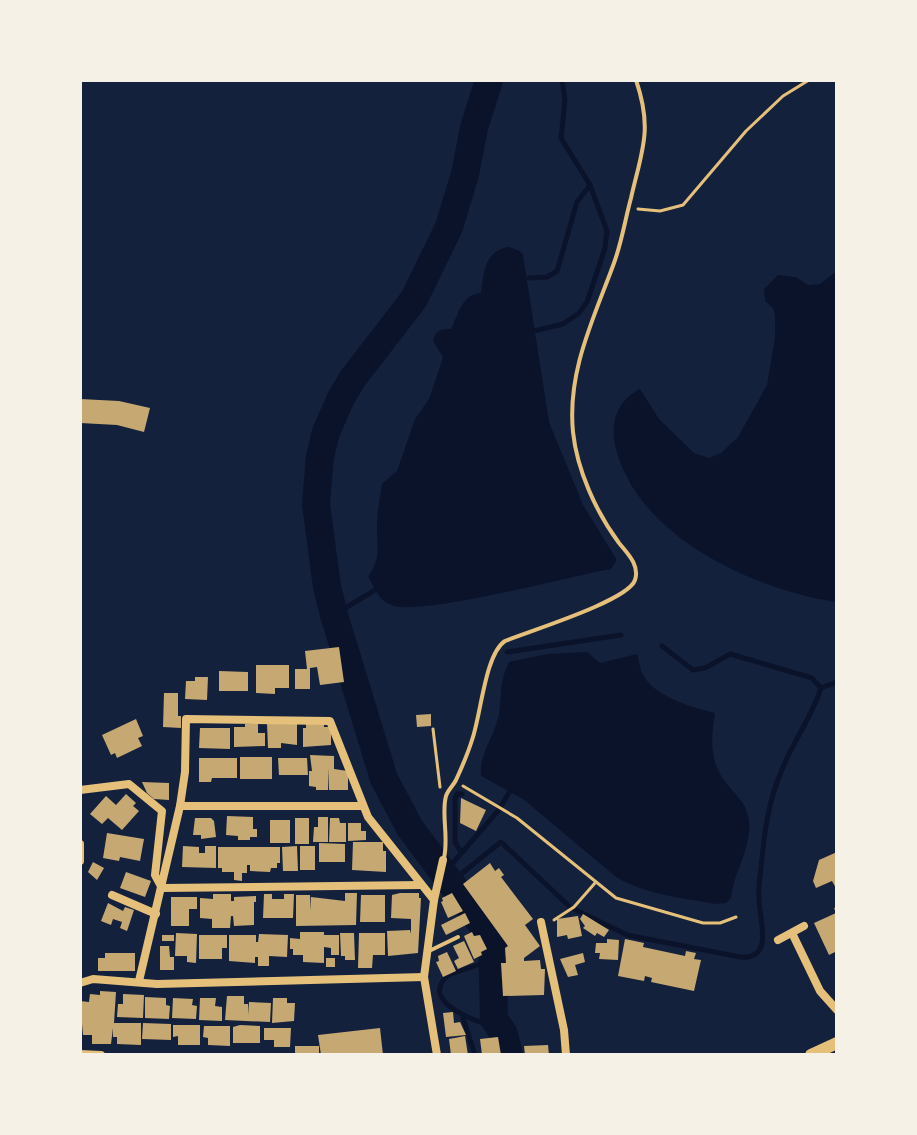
<svg xmlns="http://www.w3.org/2000/svg" width="917" height="1135" viewBox="0 0 917 1135" font-family="'Alegreya Sans',sans-serif">
  <style>
    .water { fill: #0b132b }
    .lines { fill: none; stroke-linecap: round; stroke-linejoin: round }
    .stream { stroke: #0b132b; stroke-width: 5 }
    .river { stroke: #0b132b; stroke-width: 28 }
    .building { fill: #c6a872 }
    .path { stroke: #e5c07b; stroke-width: 3 }
    .service { stroke: #e5c07b; stroke-width: 4 }
    .minor { stroke: #e5c07b; stroke-width: 8 }
    .primary { stroke: #e5c07b; stroke-width: 12 }
  </style>
  <rect width="100%" height="100%" fill="#14213d"/>
  <!-- water -->
  <g class="water">
    <path d="M509,247l11,4 3,4 26,167 34,83 34,55 -6,9c-40,7 -192,48 -220,36 -13,-5 -17,-18 -23,-29 14,-17 8,-32 9,-51 0,-14 3,-27 5,-41l15,-13 18,-52 14,-20 14,-42 -10,-16c3,-11 7,-12 18,-12 8,-16 11,-35 30,-36 3,-21 3,-42 28,-46z"/>
    <path d="M837,271v331c-84,-12 -202,-67 -222,-157 -5,-24 3,-45 25,-56l19,30 35,34 15,5 12,-5 17,-16 29,-52 8,-48v-22l-2,-7 -8,-7 -1,-12 14,-14 18,2 12,8 12,-1z"/>
    <path d="M587,652l13,11 37,-9c2,6 3,14 5,19 11,24 50,34 73,40 -4,25 -6,50 12,71 10,13 19,18 22,36 3,28 -15,51 -18,78l-5,5 -10,1c-34,-6 -69,-9 -100,-27l-93,-78 -42,-23c-2,-23 14,-40 18,-62 3,-21 0,-31 10,-52l38,-8z"/>
  </g>
  <g class="lines">
    <!-- stream -->
    <g class="stream">
      <path d="M529,278l18,-1 10,-6 20,-69 13,-17"/>
      <path d="M534,331l29,-7 16,-11 8,-11 18,-54 2,-17 -17,-46 -29,-47 4,-38 -3,-20"/>
      <path d="M334,615l41,-25"/>
      <path d="M507,652l114,-17"/>
      <path d="M821,688l16,-6"/>
      <path d="M461,852l-6,-10v-43l2,-5h5"/>
      <path d="M445,872l53,-61 12,-20"/>
      <path d="M451,882l50,-40 68,64"/>
      <path d="M574,909l53,26 113,22c35,4 19,-39 19,-58 -1,-10 1,-21 2,-31 3,-33 7,-66 20,-96 11,-29 31,-55 40,-84l-9,-10 -82,-24 -25,14 -12,2 -31,-24"/>
      <path d="M492,960l-44,15c-32,29 37,49 54,55"/>
      <path d="M463,1018l12,37"/>
    </g>
    <!-- river -->
    <path class="river" d="M489,80l-15,48 -9,46 -16,53 -35,72 -61,79 -12,20 -15,34 -6,24 -4,48 11,83 7,28 50,164 26,49 82,110 2,81 10,15 5,21"/>
  </g>
  <!-- building -->
  <g class="building">
    <path d="M80,399l39,2 31,7 -6,24 -27,-7 -37,-2z"/>
    <path d="M339,647l5,35 -24,3 -3,-18 -7,1v21h-15v-20h12l-2,-18z"/>
    <path d="M256,665h33v23h-14v6l-19,-1z"/>
    <path d="M219,671l29,1v19h-29z"/>
    <path d="M195,677h13l-1,23 -22,-1 1,-18h9z"/>
    <path d="M164,693h14v23h3v12l-18,-1z"/>
    <path d="M431,714v12l-14,1 -1,-12z"/>
    <path d="M136,719l7,17 -5,2 4,8 -25,12 -2,-5 -4,2 -9,-20z"/>
    <path d="M245,724h13v9h7v13l-31,1v-20h11z"/>
    <path d="M267,724h30v21l-16,-2v5h-13z"/>
    <path d="M306,724h18v3h7v18l-28,2v-19h3z"/>
    <path d="M200,728h30v21l-31,-1z"/>
    <path d="M310,755l24,1v13l14,2v19h-19v-22l-1,22h-12v-3l-7,-1v-15h3z"/>
    <rect x="240" y="757" width="32" height="22"/>
    <path d="M199,758h38v20h-25l-1,4h-12z"/>
    <path d="M278,758h29l1,17h-29z"/>
    <path d="M142,782l27,1v17l-15,-1 -7,-6z"/>
    <path d="M126,794l10,9 -3,3 6,5 -17,19 -14,-12 -6,6 -12,-10 16,-18 10,9z"/>
    <path d="M461,798l25,12 -10,21 -16,-8z"/>
    <path d="M227,816l26,1v12h4v8h-7v3h-12v-4l-12,-1z"/>
    <path d="M318,817h10v25h-15l1,-15h4z"/>
    <path d="M195,818h16l3,3 2,16 -15,2v-4h-8z"/>
    <rect x="295" y="818" width="14" height="26"/>
    <path d="M330,818h9l1,5h6v19h-17z"/>
    <rect x="270" y="820" width="20" height="23"/>
    <path d="M348,823h13v8h5v9l-18,1z"/>
    <path d="M107,833l37,6 -4,22 -20,-4 -1,4 -16,-3z"/>
    <path d="M353,842h30v9h3v21l-34,-2z"/>
    <path d="M319,843l26,1v18h-26z"/>
    <path d="M183,846l16,1v6h6v-7h11v22l-34,-1z"/>
    <path d="M297,846l1,25h-15l-1,-24z"/>
    <rect x="300" y="846" width="15" height="24"/>
    <path d="M218,847h62v16h-3v5h-6l-1,4 -20,-1v-6h-3v8h-5v8l-8,-1v-8h-12v-4h-4z"/>
    <path d="M837,852v38l-5,-9 -16,7 -3,-7 6,-21z"/>
    <path d="M93,862l11,6 -7,12 -9,-8z"/>
    <path d="M490,863l5,8 4,-3 5,7 -3,2 32,42 -8,6 15,21 -16,12v3l16,-1 1,9h4l-1,26 -41,1 -2,-33h5l-1,-15 3,-2 -45,-62z"/>
    <path d="M126,872l25,9 -6,16 -25,-9z"/>
    <path d="M345,893h12l-1,32 -60,1v-31h14l1,16v-14l34,4z"/>
    <path d="M400,893h19v5h2l-3,55 -30,3 -1,-25 23,-1 1,4v-15l-20,-1 1,-23z"/>
    <path d="M452,893l11,18 -15,7 -7,-16 2,-1 -1,-3z"/>
    <path d="M213,894h18v7h3v-4l22,-1v6h-2v23l-20,1 -1,-10h-2l-1,12h-18v-9l-12,-1v-20l13,1z"/>
    <path d="M264,894h8v5h12v-5h10l-1,24h-30z"/>
    <path d="M361,895h24v27h-25z"/>
    <path d="M171,897h26v12h-8v17h-18z"/>
    <path d="M108,903l15,8 2,-4 9,3 -7,21 -7,-3 2,-6 -9,-3 -2,6 -10,-4z"/>
    <path d="M837,907v44l-8,4 -15,-32 22,-10 -2,-5z"/>
    <path d="M465,913l5,10 -24,12 -5,-10z"/>
    <path d="M583,914l26,16 -5,7 -7,-4 -2,3 -12,-8 2,-2 -5,-7z"/>
    <path d="M578,916l4,20 -14,3 -1,-4 -10,2v-18z"/>
    <path d="M300,932h24v3h15v20h-8v-7l-7,-1v16l-21,-1v-7h-10v-6h-3v-11l10,1z"/>
    <path d="M472,932l2,4 6,-1 7,14 -6,3 1,3 -8,4 -10,-23z"/>
    <path d="M176,933l21,1 -1,29 -9,-1v-6h-12z"/>
    <path d="M340,933h14l1,27h-10v-4h-4z"/>
    <path d="M359,933h26v22h-12l-1,13h-14z"/>
    <path d="M259,934l29,1 -1,22 -18,-1v10h-11v-9h-3v6l-26,-2v-26h27v7h2z"/>
    <rect x="162" y="935" width="12" height="6"/>
    <path d="M199,935h28v13h-5v11h-23z"/>
    <path d="M607,939l12,1 -1,20 -19,-1 1,-6h-5l1,-10h11z"/>
    <path d="M625,939l19,4 -1,4 42,9 1,-5 10,2 -2,6 7,1 -7,31 -43,-9 1,-4 -7,-2 -1,5 -26,-5z"/>
    <path d="M464,941l10,21 -16,7 -4,-8 5,-3 -6,-12z"/>
    <path d="M160,946h9l1,11h4v13h-14z"/>
    <path d="M447,952l9,19 -13,6 -7,-15 3,-1 -1,-5z"/>
    <path d="M105,953h30v18h-37v-13h7z"/>
    <path d="M583,953l2,9 -10,3 3,10 -10,2 -8,-18z"/>
    <rect x="326" y="958" width="9" height="9"/>
    <path d="M100,991l16,1 -2,31h27v22l-24,-1v-7h-4v-9l-2,16h-19v-9h-9l-3,-34 9,1 1,-8 10,1z"/>
    <path d="M123,994l21,1 -1,23 -26,-1 1,-13h5z"/>
    <path d="M227,996h17v8h4v11l1,-13 22,1 -1,19 -45,-2z"/>
    <path d="M145,997l21,1v7l4,1 -1,13 -24,-1z"/>
    <path d="M173,998l20,1 -1,6 5,1 -1,13 -24,-1z"/>
    <path d="M200,998h16l-1,8 7,1v14l-23,-1z"/>
    <path d="M273,998h14v5h8l-1,18 -22,2z"/>
    <path d="M453,1012l1,11 6,-1 6,13 -20,2 -3,-24z"/>
    <path d="M143,1023l28,1v16l-29,-1z"/>
    <path d="M173,1025h27v20h-22v-9l-5,1z"/>
    <path d="M240,1025l20,1v17h-27v-16z"/>
    <path d="M204,1026h26v20l-22,-1v-7l-5,-1z"/>
    <path d="M264,1028h27l-1,19h-16v-7h-10z"/>
    <path d="M380,1028l3,27h-62l-3,-20z"/>
    <path d="M465,1036l3,19h-17l-2,-16z"/>
    <path d="M498,1037l3,18h-19l-2,-16z"/>
    <path d="M548,1045l1,10h-24l-1,-9z"/>
    <rect x="295" y="1046" width="24" height="9"/>
  </g>
  <g class="lines">
    <!-- path -->
    <g class="path">
      <path d="M638,209l22,2 23,-6 63,-74 37,-35 26,-16"/>
      <path d="M433,729l7,58"/>
      <path d="M463,786l54,32 99,80 87,25h17l16,-6"/>
      <path d="M554,920l20,-13 21,-24"/>
    </g>
    <!-- service -->
    <g class="service">
      <path d="M444,858c5,-21 -3,-44 2,-62 2,-6 7,-10 10,-16 6,-13 12,-27 16,-40 9,-25 13,-86 33,-99 24,-10 123,-40 130,-61 5,-15 -8,-27 -16,-37 -23,-31 -42,-73 -46,-111 -6,-61 21,-114 41,-169 8,-22 11,-43 17,-65 11,-48 22,-68 5,-118"/>
      <path d="M429,951l29,-14"/>
    </g>
    <!-- minor -->
    <g class="minor">
      <path d="M80,790l49,-6 33,27 -7,64 7,13 259,-3"/>
      <path d="M180,806h183"/>
      <path d="M80,844v17"/>
      <path d="M112,895l44,19"/>
      <path d="M434,900l9,-40"/>
      <path d="M541,922l23,108 2,25"/>
      <path d="M792,933l28,58 17,19"/>
      <path d="M778,940l26,-14"/>
      <path d="M139,981l41,-175 5,-34 1,-53 144,2 38,96 66,83 -10,77 13,78"/>
      <path d="M80,983l13,-4 64,5 267,-7"/>
      <path d="M80,1054l21,1"/>
    </g>
    <!-- primary -->
    <path class="primary" d="M811,1055l26,-12"/>
  </g>
  <!-- border -->
  <rect width="917" height="1135" fill="none" stroke="#f6f1e7" stroke-width="164"/>
</svg>
